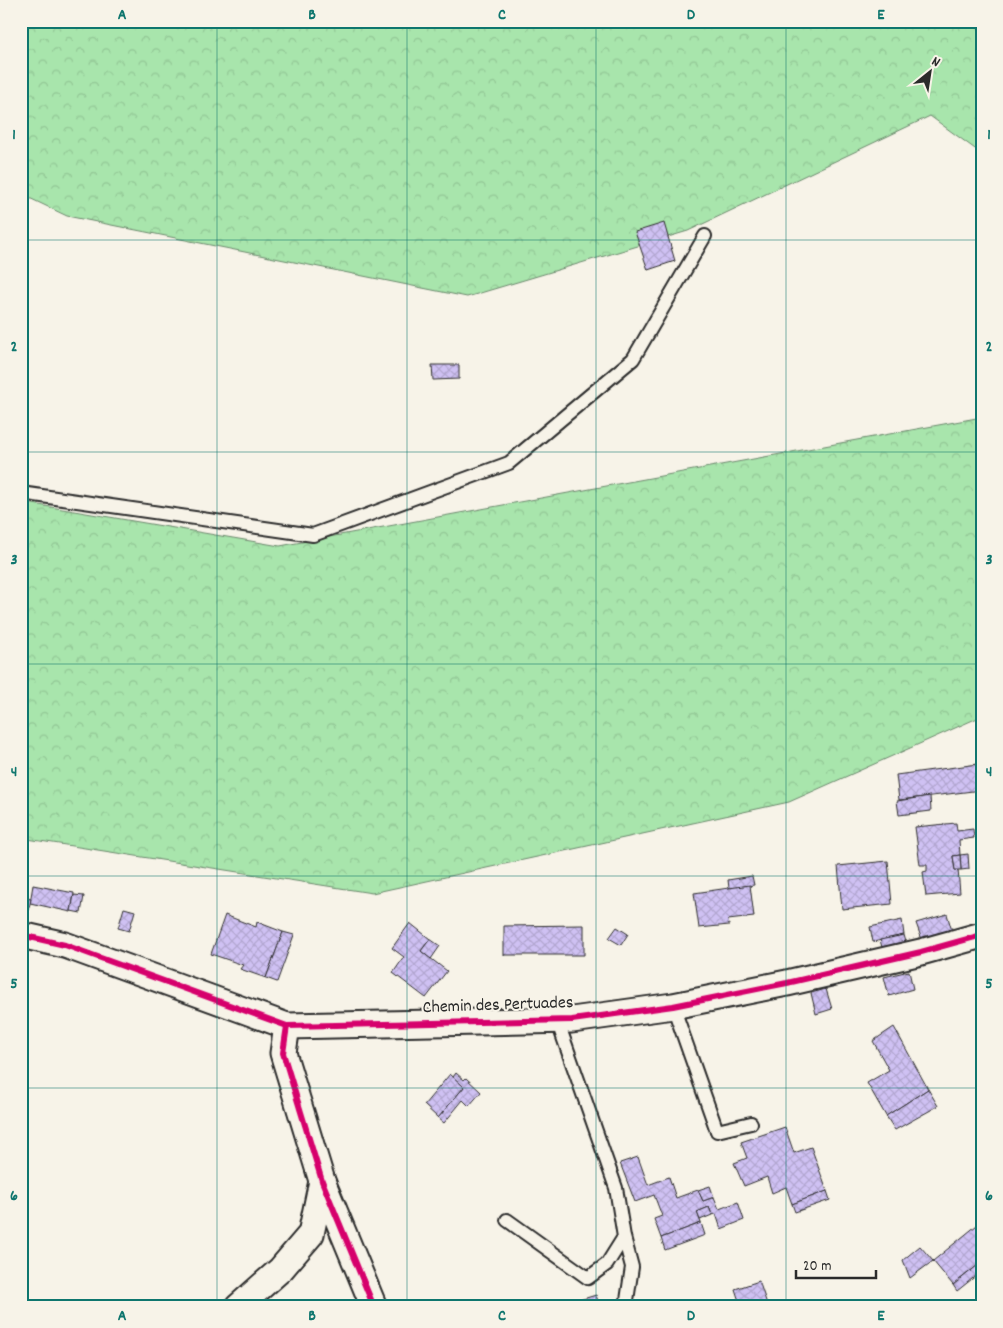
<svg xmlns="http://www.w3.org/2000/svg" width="1003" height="1328" viewBox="0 0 1003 1328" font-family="Dekko,sans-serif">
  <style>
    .forest { fill: url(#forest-crowns); stroke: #6a886c }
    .building { fill: url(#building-cross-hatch); stroke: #2b2b2b }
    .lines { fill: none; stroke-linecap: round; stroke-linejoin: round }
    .lane-casing { stroke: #2b2b2b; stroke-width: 16 }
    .street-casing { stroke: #2b2b2b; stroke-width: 29 }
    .lane { stroke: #f7f3e8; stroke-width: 12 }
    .street { stroke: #f7f3e8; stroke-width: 25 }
    .cycleway-casing { stroke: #f7f3e8; stroke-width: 9 }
    .cycleway { stroke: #d6006c; stroke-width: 6 }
    .grid { fill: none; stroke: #0f766e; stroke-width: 1; stroke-opacity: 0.55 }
    .labels { text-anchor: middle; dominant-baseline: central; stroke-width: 4; stroke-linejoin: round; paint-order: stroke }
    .street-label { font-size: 18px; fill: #2b2b2b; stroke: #f7f3e8 }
    .neatline { fill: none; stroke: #0f766e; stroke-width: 2 }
    .grid-label { font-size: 16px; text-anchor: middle; font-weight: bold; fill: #0f766e }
  </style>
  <defs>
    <pattern id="forest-crowns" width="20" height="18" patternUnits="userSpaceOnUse" patternTransform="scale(1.25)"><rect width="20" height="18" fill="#a8e5ac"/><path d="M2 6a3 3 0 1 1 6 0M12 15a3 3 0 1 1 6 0" fill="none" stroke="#91c594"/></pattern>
    <pattern id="building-cross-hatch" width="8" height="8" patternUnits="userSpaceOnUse" patternTransform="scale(1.25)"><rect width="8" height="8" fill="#cfc1f3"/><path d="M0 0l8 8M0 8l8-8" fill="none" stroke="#b2a6d0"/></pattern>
  </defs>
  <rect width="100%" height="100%" fill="#f7f3e8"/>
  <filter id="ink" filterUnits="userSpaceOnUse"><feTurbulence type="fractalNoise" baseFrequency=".02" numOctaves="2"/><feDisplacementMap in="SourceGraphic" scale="10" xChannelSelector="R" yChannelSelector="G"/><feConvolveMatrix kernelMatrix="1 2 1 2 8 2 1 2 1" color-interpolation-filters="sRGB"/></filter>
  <g filter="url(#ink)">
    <!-- forest -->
    <g class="forest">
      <path d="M21,21h961v133l-52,-38 -242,115 -221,66 -400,-81 -46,-22z"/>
      <path d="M982,417v299l-193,86 -417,91 -351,-55v-336l259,44z"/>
    </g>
    <!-- building -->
    <g class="building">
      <path d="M664,223l11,38 -27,9 -13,-38z"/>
      <path d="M432,365h27v14l-26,1z"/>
      <path d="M978,764l3,26 -82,10 -3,-25z"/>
      <path d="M930,796l1,15 -32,4 -2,-14z"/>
      <path d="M956,823l1,8 16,-2 1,9 -15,2 1,15 -7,1 2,14h3l2,23 -34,3 -3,-24 4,-1v-6h-7l-5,-38z"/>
      <path d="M968,854l1,15 -8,1 -1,-15z"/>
      <path d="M960,855l1,15h-6l-2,-14z"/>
      <path d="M888,861l4,43 -50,5 -4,-43z"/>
      <path d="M752,876l2,9 -25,3 -1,-8z"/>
      <path d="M33,885l41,8 -3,19 -41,-9z"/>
      <path d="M750,885l4,32 -26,3 1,5 -30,3 -5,-35z"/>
      <path d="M74,895l10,1 -3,17 -10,-2z"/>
      <path d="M21,897l10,2 -3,13 -7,-2z"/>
      <path d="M124,908l11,3 -6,20 -11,-3z"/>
      <path d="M947,914l5,17 -30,9 -6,-17z"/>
      <path d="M225,915l31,12 1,-5 26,10 -17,46 -26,-9 3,-4 -32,-11z"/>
      <path d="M902,920l2,15 -31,7 -3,-15z"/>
      <path d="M410,923l20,16 -9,12 26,20 -21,27 -33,-25 11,-16 -12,-9z"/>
      <path d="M584,925v30h-80v-29z"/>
      <path d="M617,927l11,7 -7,11 -12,-7z"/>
      <path d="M283,932l11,3 -17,47 -11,-4z"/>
      <path d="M904,935l4,14 -24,5 -4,-14z"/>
      <path d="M430,939l10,7 -9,13 -10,-8z"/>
      <path d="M909,971l4,18 -24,7 -5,-19z"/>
      <path d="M826,989l6,20 -16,5 -5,-21z"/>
      <path d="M894,1027l34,62 -42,27 -19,-33 22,-13 -16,-29z"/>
      <path d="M456,1073l8,7 2,-2 15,14 -12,14 -6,-6 -19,23 -6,-5 26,-31 -11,-10z"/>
      <path d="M450,1074l14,13 -26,31 -14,-13z"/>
      <path d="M928,1089l10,17 -43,24 -9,-14z"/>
      <path d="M785,1127l9,26 17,-6 16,44 -35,13 -6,-17 -14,6 -5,-16 -23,9 -10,-23 13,-5 -6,-16z"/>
      <path d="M638,1157l10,28 21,-8 7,21 22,-8 5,11 11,-4 5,12 19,-7 6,18 -23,9 -5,-15 -4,1 -3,-8 -12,5 4,11 -40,15 -7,-19 8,-3 -8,-21 -19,7 -15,-39z"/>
      <path d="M21,1166l7,38 -7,1z"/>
      <path d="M710,1186l4,11 -11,4 -5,-11z"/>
      <path d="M827,1191l3,9 -35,12 -3,-8z"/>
      <path d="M709,1207l3,8 -12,5 -3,-8z"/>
      <path d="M21,1221l6,34 -6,1z"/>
      <path d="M982,1221v41l-29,23 -20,-24z"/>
      <path d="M701,1223l4,12 -40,15 -4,-12z"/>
      <path d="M920,1246l13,15 -23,17 -7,-18z"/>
      <path d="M982,1262v9l-25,20 -4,-6z"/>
      <path d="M759,1281l9,26h-27l-6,-18z"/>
      <path d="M596,1295l4,12h-26l-1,-5z"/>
    </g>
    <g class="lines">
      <defs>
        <g id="lane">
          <path d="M21,493l292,42 196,-72 124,-104 72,-123"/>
          <path d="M673,1006l44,125 34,-8"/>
          <path d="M507,1220l81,58 19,-14 17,-27 -8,-49 -59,-168"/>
          <path d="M624,1237l8,30 -6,40"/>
        </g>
        <g id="street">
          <path d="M21,935l44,10 222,81 285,-6 101,-14 114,-23 134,-31 61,-17"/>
          <path d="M287,1026l-4,27 39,128 52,126"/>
          <path d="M238,1307l43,-38 30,-35 11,-53"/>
        </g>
      </defs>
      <!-- lane casing -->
      <use href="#lane" class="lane-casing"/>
      <!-- street casing -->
      <use href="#street" class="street-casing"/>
      <!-- lane -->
      <use href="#lane" class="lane"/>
      <!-- street -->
      <use href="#street" class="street"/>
      <defs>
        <g id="cycleway">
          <path d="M21,935l44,10 222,81 285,-6 101,-14 114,-23 134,-31 61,-17"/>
          <path d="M287,1026l-4,27 39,128 52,126"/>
        </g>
      </defs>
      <!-- cycleway casing -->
      <use href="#cycleway" class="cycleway-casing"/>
      <!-- cycleway -->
      <use href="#cycleway" class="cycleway"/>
    </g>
  </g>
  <!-- grid -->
  <path class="grid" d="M217,21v1286M407,21v1286M596,21v1286M786,21v1286M21,240h961M21,452h961M21,664h961M21,876h961M21,1088h961"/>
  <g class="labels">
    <!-- street labels -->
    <g class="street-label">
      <text transform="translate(498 1006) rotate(-2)">Chemin des Pertuades</text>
    </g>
  </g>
  <!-- margin -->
  <rect width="1003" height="1328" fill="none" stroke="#f7f3e8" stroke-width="55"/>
  <!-- north arrow -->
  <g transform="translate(930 72) rotate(30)" stroke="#f7f3e8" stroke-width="4" paint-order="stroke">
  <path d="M0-4L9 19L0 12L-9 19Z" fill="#2b2b2b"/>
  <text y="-8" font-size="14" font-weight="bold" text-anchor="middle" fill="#2b2b2b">N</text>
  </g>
  <!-- scale -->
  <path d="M796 1270v8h80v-8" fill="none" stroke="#2b2b2b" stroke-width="2.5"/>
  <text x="803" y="1270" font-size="15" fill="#2b2b2b" stroke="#f7f3e8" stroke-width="4" paint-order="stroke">20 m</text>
  <rect x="28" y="28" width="948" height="1272" class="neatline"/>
  <g class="grid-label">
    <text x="122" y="19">A</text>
    <text x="312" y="19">B</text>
    <text x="502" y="19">C</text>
    <text x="691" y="19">D</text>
    <text x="881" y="19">E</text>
    <text x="14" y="139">1</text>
    <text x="989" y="139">1</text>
    <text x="14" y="351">2</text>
    <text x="989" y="351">2</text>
    <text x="14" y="564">3</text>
    <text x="989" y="564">3</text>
    <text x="14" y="776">4</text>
    <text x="989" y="776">4</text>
    <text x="14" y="988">5</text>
    <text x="989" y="988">5</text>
    <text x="14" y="1200">6</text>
    <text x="989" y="1200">6</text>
    <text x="122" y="1320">A</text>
    <text x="312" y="1320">B</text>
    <text x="502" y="1320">C</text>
    <text x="691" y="1320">D</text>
    <text x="881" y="1320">E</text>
  </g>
</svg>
